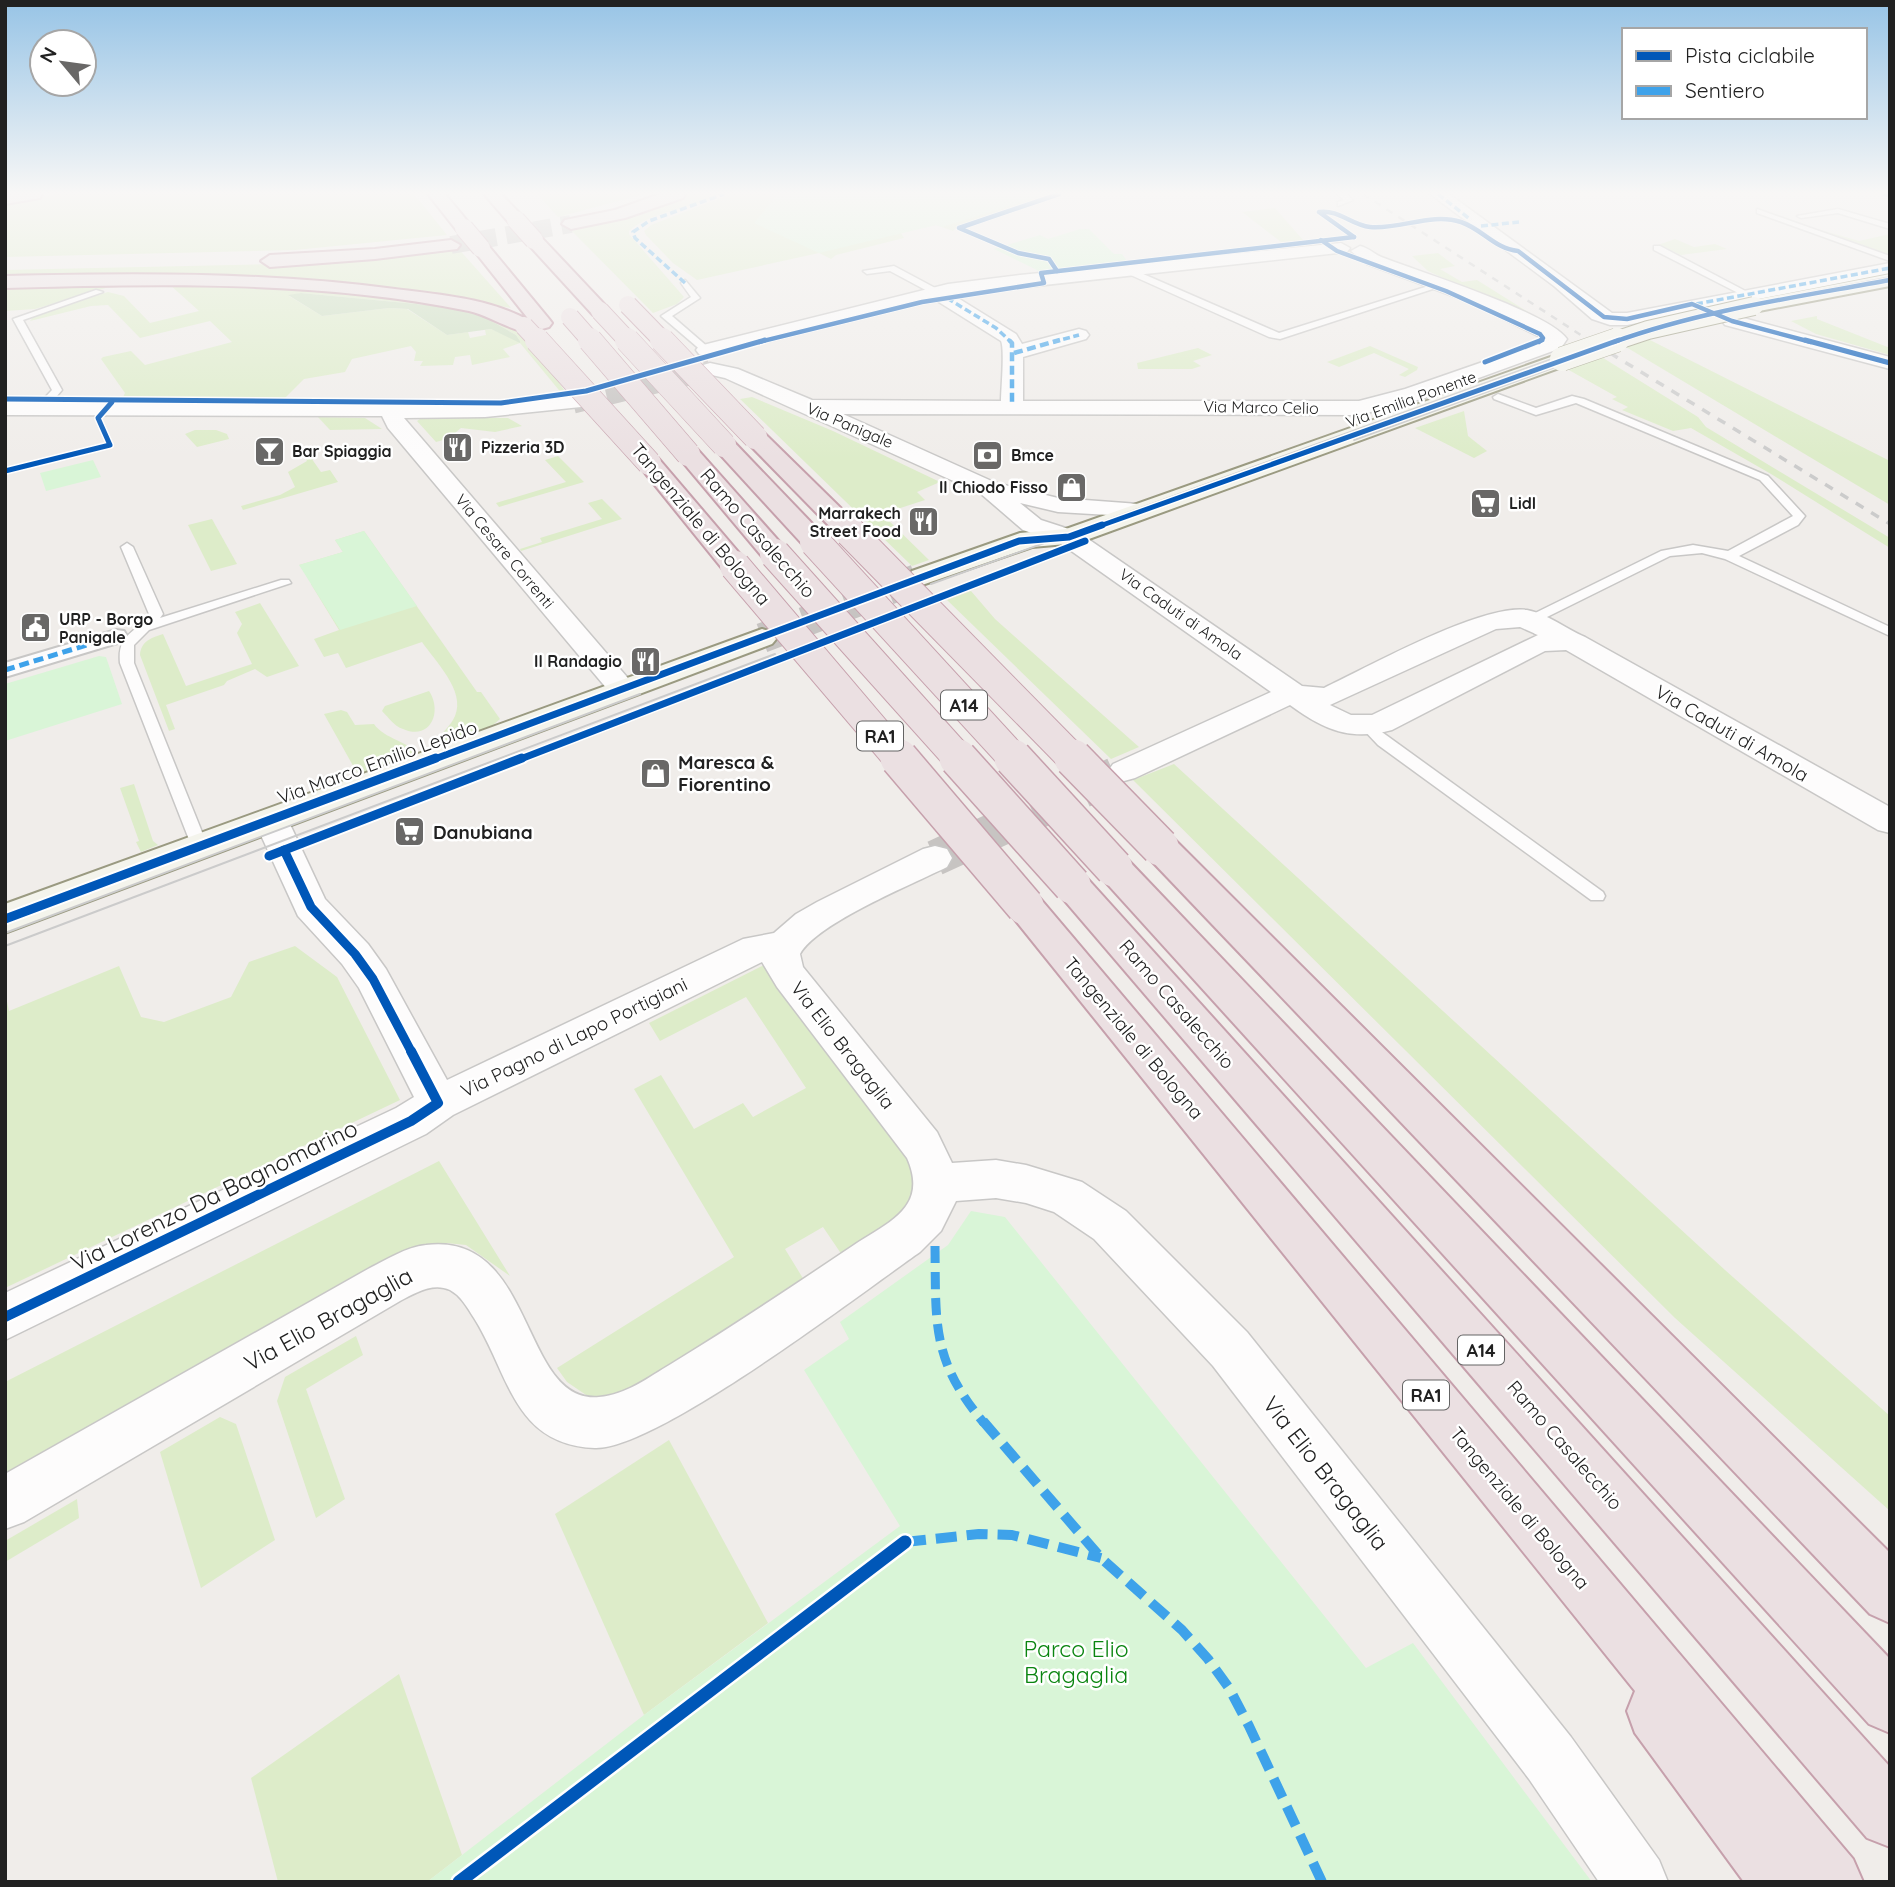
<svg xmlns="http://www.w3.org/2000/svg" width="1895" height="1887" viewBox="0 0 1895 1887" font-family="Quicksand,sans-serif">
  <style>
    .grass { fill: #ddecc9; fill-rule: evenodd }
    .forest { fill: #cbdebf }
    .park { fill: #d9f5d7 }
    .lines { fill: none; stroke-linecap: round; stroke-linejoin: round }
    .minor-tunnel-far1 { stroke: #c7c4c2; stroke-width: 23; stroke-dasharray: 23 11; stroke-linecap: butt }
    .minor-tunnel { stroke: #c7c4c2; stroke-width: 36; stroke-dasharray: 36 18; stroke-linecap: butt }
    .secondary-tunnel { stroke: #c7c4c2; stroke-width: 30; stroke-dasharray: 30 15; stroke-linecap: butt }
    .motorway-tunnel { stroke: #c7c4c2; stroke-width: 18; stroke-dasharray: 18 10; stroke-linecap: butt }
    .service-casing { stroke: #c8c7c6; stroke-width: 3 }
    .pedestrian-casing { stroke: #c8c7c6; stroke-width: 4 }
    .minor-casing { stroke: #c8c7c6; stroke-width: 3 }
    .secondary-casing { stroke: #9a9a81; stroke-width: 4 }
    .motorway-casing { stroke: #c6a0ac; stroke-width: 4 }
    .service { fill: #fdfcfc; fill-rule: evenodd }
    .pedestrian { fill: #fdfcfc; fill-rule: evenodd }
    .minor { fill: #fdfcfc; fill-rule: evenodd }
    .secondary { fill: #f4f4ec; fill-rule: evenodd }
    .motorway { fill: #ebe0e2; fill-rule: evenodd }
    .tram { stroke: #cbcbcb; stroke-width: 2 }
    .rail-far1 { stroke: #cbcbcb; stroke-width: 2.5; stroke-dasharray: 7 7; stroke-linecap: butt }
    .rail { stroke: #cbcbcb; stroke-width: 3.5; stroke-dasharray: 9 9; stroke-linecap: butt }
    .secondary-bridge-far1-casing { stroke: #9a9a81; stroke-width: 20; stroke-linecap: butt }
    .secondary-bridge-casing { stroke: #9a9a81; stroke-width: 25; stroke-linecap: butt }
    .motorway-bridge-far3-casing { stroke: #c6a0ac; stroke-width: 20; stroke-linecap: butt }
    .motorway-bridge-far2-casing { stroke: #c6a0ac; stroke-width: 25; stroke-linecap: butt }
    .motorway-bridge-far1-casing { stroke: #c6a0ac; stroke-width: 32; stroke-linecap: butt }
    .motorway-bridge-casing { stroke: #c6a0ac; stroke-width: 40; stroke-linecap: butt }
    .secondary-bridge-far1 { stroke: #f4f4ec; stroke-width: 18 }
    .secondary-bridge { stroke: #f4f4ec; stroke-width: 24 }
    .motorway-bridge-far3 { stroke: #ebe0e2; stroke-width: 18 }
    .motorway-bridge-far2 { stroke: #ebe0e2; stroke-width: 24 }
    .motorway-bridge-far1 { stroke: #ebe0e2; stroke-width: 30 }
    .motorway-bridge { stroke: #ebe0e2; stroke-width: 37 }
    .quiet-far4 { stroke: #3ea2ea; stroke-width: 3.5; stroke-dasharray: 7 3.5; stroke-linecap: butt }
    .quiet-far3 { stroke: #3ea2ea; stroke-width: 4.5; stroke-dasharray: 9 4.5; stroke-linecap: butt }
    .quiet-far2 { stroke: #3ea2ea; stroke-width: 5; stroke-dasharray: 10 5; stroke-linecap: butt }
    .quiet-far1 { stroke: #3ea2ea; stroke-width: 9; stroke-dasharray: 17 9; stroke-linecap: butt }
    .quiet { stroke: #3ea2ea; stroke-width: 10; stroke-dasharray: 21 10; stroke-linecap: butt }
    .cycleway-far5-casing { stroke: #fff; stroke-width: 6 }
    .cycleway-far4-casing { stroke: #fff; stroke-width: 8 }
    .cycleway-far3-casing { stroke: #fff; stroke-width: 10 }
    .cycleway-far2-casing { stroke: #fff; stroke-width: 13 }
    .cycleway-far1-casing { stroke: #fff; stroke-width: 15 }
    .cycleway-casing { stroke: #fff; stroke-width: 18 }
    .cycleway-far5 { stroke: #0057b8; stroke-width: 4.5 }
    .cycleway-far4 { stroke: #0057b8; stroke-width: 5 }
    .cycleway-far3 { stroke: #0057b8; stroke-width: 7 }
    .cycleway-far2 { stroke: #0057b8; stroke-width: 9 }
    .cycleway-far1 { stroke: #0057b8; stroke-width: 10 }
    .cycleway { stroke: #0057b8; stroke-width: 13 }
    .labels { text-anchor: middle; dominant-baseline: central; stroke-width: 5; stroke-linejoin: round; paint-order: stroke }
    .far-street-label { font-size: 16px; fill: #212121; stroke: #fff }
    .far-poi-label { font-size: 16px; font-weight: bold; fill: #212121; stroke: #fff; text-anchor: start }
    .shield { fill: #fff; stroke: #646464; stroke-width: 2 }
    .shield-label { font-size: 18px; font-weight: bold; fill: #212121 }
    .street-label { font-size: 19px; fill: #212121; stroke: #fff }
    .poi-label { font-size: 19px; font-weight: bold; fill: #212121; stroke: #fff; text-anchor: start }
    .near-street-label { font-size: 23px; fill: #212121; stroke: #fff }
    .near-park-label { font-size: 23px; fill: #0a8510; stroke: #fff }
  </style>
  <rect width="100%" height="100%" fill="#f0edea"/>
  <!-- grass -->
  <g class="grass">
    <path d="M56,194h358l33,41 -152,15 -290,7v-55z"/>
    <path d="M537,194h108l-87,23z"/>
    <path d="M688,194h32c-27,15 -70,17 -91,37v3l55,63 -7,7 -24,9 -84,-85z"/>
    <path d="M731,194h324l-97,32 -5,5 -17,-6 -35,8 3,5 -68,17 -5,4 -12,-6 -122,27 -24,-17 -27,-28 -2,-4 7,-6z"/>
    <path d="M1275,208l28,32 -22,2 -39,-30z"/>
    <path d="M1821,230l38,11 31,-7v21z"/>
    <path d="M1675,239l19,8 21,-3 12,5 -46,6 -23,-10z"/>
    <path d="M457,247l54,61 -118,-19 -126,-12 -111,-3 -151,4v-8l268,-6z"/>
    <path d="M1438,253l17,13 -15,3 22,13 15,-2 83,52 -132,-61 -16,-15z"/>
    <path d="M168,281c85,0 169,8 252,21 26,4 60,6 83,20 28,17 46,46 64,72l-4,1 -43,-52 -17,6 7,8 -38,8 -2,-10 -15,2 -2,8 -33,1 3,-5h-9l2,-9 -5,-6 -59,13 -7,13 -41,7 -20,20h-162l3,-6 -24,-34 2,-2 28,-6 14,14 87,-23 -22,-21 -70,17 -32,-33 -17,1 -61,15 5,-6 73,-23 16,4 26,27 49,-12 -30,-27 -53,1 -81,24 -30,2v-25zM301,293l147,14 33,8 35,20 4,6 -29,-12 -6,1 1,5 -16,3 -2,-6 -21,3 -40,-26 -18,-1 -67,8 -33,-20z"/>
    <path d="M1817,316v3l73,29v7l-74,-21 -25,-13z"/>
    <path d="M1648,339l242,122v44l-264,-158z"/>
    <path d="M1370,346l48,21 -1,3 -12,7 -6,-2 10,-6 -35,-16 -35,14 -12,-5z"/>
    <path d="M1198,348l14,7 -19,6 8,5 -9,3h-54l-1,-6z"/>
    <path d="M1600,356l98,61 8,10 184,111v10l-119,-74 -80,-46 -18,3 -51,-21 6,-3 -16,-8 5,-2 -50,-28z"/>
    <path d="M752,397l81,34 107,51 -23,10 8,8 -43,14 47,46 -17,6 -172,-167z"/>
    <path d="M1464,411l4,25 19,15 -13,7 -59,-30z"/>
    <path d="M318,417l47,1 17,11 -52,1z"/>
    <path d="M423,417l85,1 14,8 -27,6 -34,-4 -6,5 3,3 -22,6 -19,-21z"/>
    <path d="M195,430h21l11,4 2,5 -32,8 -12,-13z"/>
    <path d="M307,452l14,20 9,-2 8,12 -95,28 -2,-4 39,-11 15,-8 -7,-15 19,-11 -4,-7z"/>
    <path d="M558,456l26,26 -85,25 -3,-4 70,-21 -21,-22z"/>
    <path d="M602,499l20,20 -101,32 -1,-2 22,-7 -2,-4 62,-19 -14,-16z"/>
    <path d="M212,519l25,45 -26,7 -23,-46z"/>
    <path d="M364,531l113,161h4l19,27 -7,6 -55,21 -3,-4c6,-9 16,-16 20,-26 11,-25 -20,-55 -33,-74l-76,26 -8,-15 -14,4 -10,-18 25,-9 -28,-46 59,-19h-71l44,-13 -8,-12z"/>
    <path d="M971,591l24,28 144,128 -28,12 -164,-159z"/>
    <path d="M260,603l39,63 -32,11 -12,-8 -28,12 -3,4 -58,20 9,24 -6,2 -29,-76c1,-14 11,-17 23,-21l23,52 66,-22 -15,-31 5,-9 -7,-12z"/>
    <path d="M429,691c14,21 1,50 -26,38 -9,-3 -14,-11 -21,-18l3,-5z"/>
    <path d="M341,710l6,2 8,13 19,-1c10,15 36,18 42,29l-53,20 -7,-2 -32,-57z"/>
    <path d="M1174,764l551,506 165,146v95l-215,-193 -542,-538z"/>
    <path d="M134,784l19,57 5,4 -17,7 -5,-10 3,-1 -19,-53z"/>
    <path d="M295,946l42,31 63,123 -395,188v-296l4,19 110,-45 22,51 23,5 67,-25 18,-35z"/>
    <path d="M764,965l140,189c32,55 -22,75 -62,101l-19,-28 -38,22 19,31 -168,107 -33,11 -14,-1 -22,-15 -10,-14 177,-111 -100,-168 27,-14 33,54 49,-26 10,14 53,-29 -60,-91 -86,44 -11,-18z"/>
    <path d="M439,1161l71,115 -44,-31 -20,-2 -21,6 -420,233v-100z"/>
    <path d="M356,1336l7,19 -57,34 39,110 -29,19 -39,-117 8,-24z"/>
    <path d="M220,1417l16,7 39,116 -74,48 -41,-136z"/>
    <path d="M669,1440l99,183 -124,92 -89,-201z"/>
    <path d="M77,1499l2,19 -74,44v-21z"/>
    <path d="M399,1674l63,181 -35,27h-149l-27,-104z"/>
  </g>
  <!-- forest -->
  <path class="forest" d="M301,293l147,14 33,8 35,20 4,6v2l-29,-14 -44,6 -39,-26 -19,-1 -67,8 -34,-21z"/>
  <!-- park -->
  <g class="park">
    <path d="M778,194h270l-106,33 -6,-2 -117,28 -65,-30z"/>
    <path d="M1080,229h9l25,25h8l5,7 -86,11 -47,-23 46,-14 8,4z"/>
    <path d="M93,460l8,17 -55,14 -6,-18z"/>
    <path d="M364,531l53,75 -77,24 -41,-65 44,-13 -8,-12z"/>
    <path d="M99,656l7,1 16,47 -117,37v-57z"/>
    <path d="M971,1211l34,6 361,451 47,-25 179,239h-1165l217,-167 256,-189 -96,-156 45,-31 -9,-17 108,-77z"/>
  </g>
  <g class="lines">
    <!-- minor-tunnel-far1 -->
    <path class="minor-tunnel-far1" d="M573,402l137,-33"/>
    <!-- minor-tunnel -->
    <path class="minor-tunnel" d="M935,858l189,-87"/>
    <!-- secondary-tunnel -->
    <path class="secondary-tunnel" d="M762,638l160,-61"/>
    <!-- motorway-tunnel -->
    <path class="motorway-tunnel" d="M451,245l120,-21"/>
    <defs>
      <g id="service">
        <path d="M1337,194h9l7,6 -15,6v-4l6,-2z"/>
        <path d="M1757,209l133,47v5l-133,-48z"/>
        <path d="M1838,209l52,15v5l-52,-16 -37,5 -4,-2z"/>
        <path d="M1654,246h6l93,49 -7,2 -92,-47z"/>
        <path d="M894,266l45,24 1,2 -7,2 -43,-23 -23,3 -4,-3z"/>
        <path d="M1127,267l152,66 159,-50 7,2 -165,54 -11,-2 -145,-65z"/>
        <path d="M685,280l15,18 -28,18 37,32v4h-6l-42,-36 30,-19 -10,-14z"/>
        <path d="M96,290l7,2 -80,28 39,70 -17,20h-8v-4l15,-16 -39,-71z"/>
        <path d="M1498,394l38,14 36,-12 12,3 184,77 37,40 -7,9 -59,31 151,71v9l-165,-77 -23,-6 -32,3 -127,63 -4,2 8,10 -7,4 -5,-1 -10,-14 2,-3 134,-66 32,-6 35,6 65,-35 -33,-36 -184,-77 -40,12 -42,-16 -1,-2z"/>
        <path d="M127,543l6,4 30,67 -3,4 121,-38h8l2,3 -142,47 -15,15v18l74,184 -8,6 -8,-6 -72,-184c-3,-30 16,-29 29,-49l-28,-67z"/>
        <path d="M1368,722l235,170 2,4 -2,4h-12l-213,-155 -17,-18z"/>
      </g>
      <path id="pedestrian" d="M116,630l8,1 3,5 -3,5 -119,36v-14z"/>
      <g id="minor">
        <path d="M1430,194h19l163,119h15l263,-50v10l-263,52h-17l-18,-6 -38,-33z"/>
        <path d="M1341,243l9,5 -3,4 -394,43 63,39 6,10 57,-15 7,2 3,4 -3,4 -63,18v44h336l46,-12 141,-49 -77,-38 -102,-38 -16,-13 9,-5c9,2 15,9 24,12 36,14 164,54 183,81l-6,9 -140,51 -62,16 -516,-1 153,69 62,15 94,7 3,5 -3,5 -9,2 -85,-5 -38,-9 21,17 37,12 224,154 22,2c44,-21 159,-85 203,-78 21,4 39,19 58,27l305,170v26l-12,-3 -312,-180 -21,1 -153,79c-42,11 -68,0 -102,-25l-155,73 -11,3 -11,-3 -5,-7 5,-7 158,-72 -211,-149 -37,-13 -43,-37 -255,-115 -22,-5 -3,-4 3,-4 7,-2 28,6 74,31 189,1c0,-13 4,-51 0,-60l-67,-42 -228,57 -7,-2 -3,-4 3,-4 249,-62 72,-9zM1520,627l18,8 -166,80h-21l-21,-10 166,-76z"/>
        <path d="M1732,315l158,42v12l-165,-44 -3,-4 3,-4z"/>
        <path d="M573,396l8,1 3,5 -3,5 -96,10 -81,1 229,266 5,6 -5,6 -10,3 -10,-3 -225,-268 -6,-12 -377,-1v-14l480,2z"/>
        <path d="M271,809l12,3 5,8 37,79 43,45 18,25 61,111 296,-141 31,-6 22,-19 21,-12 106,-53 12,-3 12,3 5,9 -5,9c-34,17 -130,56 -147,87l3,13 134,165 15,31 44,-3 30,5 56,17 44,29 121,121 324,405 88,123 9,22h-69l-70,-103 -316,-413 -119,-127 -40,-27 -28,-9 -30,-5 -40,3 -15,30 -21,21c-59,41 -263,198 -325,196 -82,-3 -86,-75 -121,-130 -7,-11 -13,-22 -24,-28 -17,-8 -35,3 -50,11l-376,221 -19,7v-55l363,-205c18,-9 38,-22 58,-24 110,-14 94,159 173,152 27,-2 50,-20 72,-33 62,-38 122,-78 183,-119 35,-23 75,-38 53,-87l-130,-171 -15,-25 -309,153 -27,19 -421,206v-47l391,-185 18,-11 -55,-109 -17,-24 -44,-48 -44,-96 5,-8z"/>
      </g>
      <g id="secondary">
        <path d="M1890,274v12l-136,26 -7,-2 -3,-4 3,-4 7,-2z"/>
        <path d="M1562,353l8,1 3,5 -3,5 -492,179 -46,4 -110,38 -10,-2 -4,-6 4,-6 108,-38 46,-4z"/>
        <path d="M762,629l10,3 5,6 -5,6 -767,289v-29z"/>
      </g>
      <g id="motorway">
        <path d="M5,194h37l-2,4 -35,6z"/>
        <path d="M428,194h17l28,34 -3,4h-12z"/>
        <path d="M484,194h17l21,22 3,4 -3,4h-12z"/>
        <path d="M660,194h25l-2,4 -58,20 -54,11 -9,-5 3,-4 50,-10z"/>
        <path d="M534,235l6,1 67,71 3,4 -3,4h-14l-65,-71 -3,-4z"/>
        <path d="M451,240l9,5 -3,4 -82,10 -105,8 -9,-6 9,-6 105,-6z"/>
        <path d="M481,243l6,1 62,75 3,4 -3,4 -7,2 -8,-3 -10,6c-19,-5 -35,-16 -55,-21 -151,-31 -310,-27 -464,-23v-12c131,-3 261,-4 390,13 46,6 94,9 135,32l-58,-73z"/>
        <path d="M755,430l8,2 96,94 4,6 -4,6 -9,2 -9,-2 -94,-96 -4,-5 4,-5z"/>
        <path d="M724,438l8,2 92,96 4,6 -4,6 -9,2 -9,-2 -90,-98 -4,-5 4,-5z"/>
        <path d="M688,447l9,2 88,99 4,6 -4,6 -10,2 -10,-2 -89,-106 3,-5z"/>
        <path d="M649,456l9,2 87,102 4,6 -4,6 -10,2 -10,-2 -88,-109 3,-5z"/>
        <path d="M1160,835l13,3 717,715v70l-20,-9 -723,-758 -5,-9 5,-9z"/>
        <path d="M1114,855l13,4 763,800v74l-21,-9 -768,-847 -5,-9 5,-9z"/>
        <path d="M1072,872l13,4 805,891v80l-23,-9 -808,-944 -5,-9 5,-9z"/>
        <path d="M1025,892l13,4 815,963 10,23h-119l-109,-149 -8,-22 8,-20 -623,-775 -6,-10 6,-10z"/>
      </g>
    </defs>
    <!-- service casing -->
    <use href="#service" class="service-casing"/>
    <!-- pedestrian casing -->
    <use href="#pedestrian" class="pedestrian-casing"/>
    <!-- minor casing -->
    <use href="#minor" class="minor-casing"/>
    <!-- secondary casing -->
    <use href="#secondary" class="secondary-casing"/>
    <!-- motorway casing -->
    <use href="#motorway" class="motorway-casing"/>
    <!-- service -->
    <use href="#service" class="service"/>
    <!-- pedestrian -->
    <use href="#pedestrian" class="pedestrian"/>
    <!-- minor -->
    <use href="#minor" class="minor"/>
    <!-- secondary -->
    <use href="#secondary" class="secondary"/>
    <!-- motorway -->
    <use href="#motorway" class="motorway"/>
    <!-- tram -->
    <g class="tram">
      <path d="M1354,440l240,-87"/>
      <path d="M931,584l687,-249 66,-18 206,-40"/>
      <path d="M5,933l635,-239"/>
      <path d="M5,946l770,-292"/>
    </g>
    <!-- rail-far1 -->
    <path class="rail-far1" d="M1363,194l224,145"/>
    <!-- rail -->
    <path class="rail" d="M1610,353l280,171"/>
    <defs>
      <path id="secondary-bridge-far1" d="M1612,342l36,-12 106,-24"/>
      <path id="secondary-bridge" d="M1562,359l55,-19"/>
      <g id="motorway-bridge-far3">
        <path d="M516,220l18,20"/>
        <path d="M464,228l17,20"/>
        <path d="M628,305l36,37"/>
        <path d="M600,311l29,31"/>
        <path d="M570,317l22,25"/>
        <path d="M524,326l15,16"/>
      </g>
      <g id="motorway-bridge-far2">
        <path d="M537,340l112,123"/>
        <path d="M590,340l98,114"/>
        <path d="M627,340l97,105"/>
        <path d="M662,340l93,97"/>
      </g>
      <g id="motorway-bridge-far1">
        <path d="M850,532l224,228"/>
        <path d="M815,542l200,218"/>
        <path d="M775,554l185,206"/>
        <path d="M735,566l165,194"/>
      </g>
      <g id="motorway-bridge">
        <path d="M899,758l126,148"/>
        <path d="M958,758l114,127"/>
        <path d="M1013,758l101,110"/>
        <path d="M1073,758l87,89"/>
      </g>
    </defs>
    <!-- secondary-bridge-far1 casing -->
    <use href="#secondary-bridge-far1" class="secondary-bridge-far1-casing"/>
    <!-- secondary-bridge casing -->
    <use href="#secondary-bridge" class="secondary-bridge-casing"/>
    <!-- motorway-bridge-far3 casing -->
    <use href="#motorway-bridge-far3" class="motorway-bridge-far3-casing"/>
    <!-- motorway-bridge-far2 casing -->
    <use href="#motorway-bridge-far2" class="motorway-bridge-far2-casing"/>
    <!-- motorway-bridge-far1 casing -->
    <use href="#motorway-bridge-far1" class="motorway-bridge-far1-casing"/>
    <!-- motorway-bridge casing -->
    <use href="#motorway-bridge" class="motorway-bridge-casing"/>
    <!-- secondary-bridge-far1 -->
    <use href="#secondary-bridge-far1" class="secondary-bridge-far1"/>
    <!-- secondary-bridge -->
    <use href="#secondary-bridge" class="secondary-bridge"/>
    <!-- motorway-bridge-far3 -->
    <use href="#motorway-bridge-far3" class="motorway-bridge-far3"/>
    <!-- motorway-bridge-far2 -->
    <use href="#motorway-bridge-far2" class="motorway-bridge-far2"/>
    <!-- motorway-bridge-far1 -->
    <use href="#motorway-bridge-far1" class="motorway-bridge-far1"/>
    <!-- motorway-bridge -->
    <use href="#motorway-bridge" class="motorway-bridge"/>
    <!-- quiet-far4 -->
    <g class="quiet-far4">
      <path d="M1438,194l33,26"/>
      <path d="M1883,194l7,2"/>
      <path d="M1481,226l38,-4"/>
      <path d="M685,283l-50,-45 -2,-6 16,-11 75,-27"/>
      <path d="M947,298l49,30 15,14"/>
      <path d="M1696,304l194,-36"/>
      <path d="M1053,342l26,-7"/>
    </g>
    <!-- quiet-far3 -->
    <g class="quiet-far3">
      <path d="M1009,340l3,3v63"/>
      <path d="M1014,353l46,-13"/>
    </g>
    <!-- quiet-far2 -->
    <path class="quiet-far2" d="M5,670l111,-34"/>
    <!-- quiet-far1 -->
    <path class="quiet-far1" d="M935,1246c1,77 -4,114 49,177"/>
    <!-- quiet -->
    <g class="quiet">
      <path d="M983,1421l118,137 81,72 26,29 21,29 20,38 73,156"/>
      <path d="M905,1542l74,-8 33,1 89,23"/>
    </g>
    <defs>
      <g id="cycleway-far5">
        <path d="M1354,237l-35,-25c20,-3 32,13 51,15 30,3 61,-15 91,-5 21,7 34,27 57,29l86,66 23,2 65,-15 40,17 79,21"/>
        <path d="M1321,240l16,11 109,40 94,43 3,4 -4,4"/>
        <path d="M1057,271l-8,-12 -31,-6 -59,-25 100,-34"/>
        <path d="M759,342l163,-40 122,-19 -3,-10 313,-36"/>
        <path d="M1614,342c89,-32 184,-45 276,-62"/>
      </g>
      <g id="cycleway-far4">
        <path d="M1805,340l85,23"/>
        <path d="M1485,362l57,-22"/>
        <path d="M5,399l496,4 85,-12 179,-51"/>
        <path d="M5,471l105,-26 -12,-27 14,-16"/>
        <path d="M1097,527l522,-187"/>
      </g>
      <g id="cycleway-far3">
        <path d="M432,760l587,-219 50,-4 33,-12"/>
        <path d="M518,760l567,-219"/>
      </g>
      <g id="cycleway-far2">
        <path d="M284,850l27,57 44,47 18,25 39,74"/>
        <path d="M269,856l253,-98"/>
        <path d="M5,919l431,-161"/>
      </g>
      <path id="cycleway-far1" d="M5,1317l406,-196 27,-18 -27,-52"/>
      <path id="cycleway" d="M459,1882l446,-340"/>
    </defs>
    <!-- cycleway-far5 casing -->
    <use href="#cycleway-far5" class="cycleway-far5-casing"/>
    <!-- cycleway-far4 casing -->
    <use href="#cycleway-far4" class="cycleway-far4-casing"/>
    <!-- cycleway-far3 casing -->
    <use href="#cycleway-far3" class="cycleway-far3-casing"/>
    <!-- cycleway-far2 casing -->
    <use href="#cycleway-far2" class="cycleway-far2-casing"/>
    <!-- cycleway-far1 casing -->
    <use href="#cycleway-far1" class="cycleway-far1-casing"/>
    <!-- cycleway casing -->
    <use href="#cycleway" class="cycleway-casing"/>
    <!-- cycleway-far5 -->
    <use href="#cycleway-far5" class="cycleway-far5"/>
    <!-- cycleway-far4 -->
    <use href="#cycleway-far4" class="cycleway-far4"/>
    <!-- cycleway-far3 -->
    <use href="#cycleway-far3" class="cycleway-far3"/>
    <!-- cycleway-far2 -->
    <use href="#cycleway-far2" class="cycleway-far2"/>
    <!-- cycleway-far1 -->
    <use href="#cycleway-far1" class="cycleway-far1"/>
    <!-- cycleway -->
    <use href="#cycleway" class="cycleway"/>
  </g>
  <!-- sky -->
  <linearGradient id="sky" x2="0" y2="1"><stop stop-color="#97c4e6"/><stop offset="0.42" stop-color="#f8f7f6"/><stop offset="1" stop-color="#f8f7f6" stop-opacity="0"/></linearGradient>
  <rect width="1895" height="459" fill="url(#sky)"/>
  <!-- icons -->
  <defs>
    <symbol id="restaurant-square" viewBox="-11 -11 22 22"><rect x="-9" y="-9" width="18" height="18" rx="4" fill="#696867" stroke="#fff"/><path d="M-5-6h1v4h1v-4h1v4h1v-4h1v5L-1.5 .5V6h-2V.5L-5-1ZM5-6V6H3V1.5H1.5Q1.5-4 5-6Z" fill="#fff"/></symbol>
    <symbol id="bar-square" viewBox="-11 -11 22 22"><rect x="-9" y="-9" width="18" height="18" rx="4" fill="#696867" stroke="#fff"/><path d="M-6-5H6L.8 .8V4.5H3.5V6h-7V4.5H-.8V.8Z" fill="#fff"/></symbol>
    <symbol id="bank-square" viewBox="-11 -11 22 22"><rect x="-9" y="-9" width="18" height="18" rx="4" fill="#696867" stroke="#fff"/><path d="M-6-4H6V4H-6ZM0-2.3a2.3 2.3 0 1 0 0 4.6a2.3 2.3 0 1 0 0-4.6Z" fill="#fff"/></symbol>
    <symbol id="shop-square" viewBox="-11 -11 22 22"><rect x="-9" y="-9" width="18" height="18" rx="4" fill="#696867" stroke="#fff"/><path d="M-5-2.5h2.3a2.7 3.5 0 0 1 5.4 0H5L5.5 6h-11ZM-1.5-2.5h3a1.5 2.3 0 0 0-3 0Z" fill="#fff"/></symbol>
    <symbol id="supermarket-square" viewBox="-11 -11 22 22"><rect x="-9" y="-9" width="18" height="18" rx="4" fill="#696867" stroke="#fff"/><path d="M-6-5.5h2.5l.6 2H6L4.5 2H-2.5L-4.4-4H-6ZM-1.5 3.2a1.3 1.3 0 1 0 .1 0ZM3 3.2a1.3 1.3 0 1 0 .1 0Z" fill="#fff"/></symbol>
    <symbol id="civic-square" viewBox="-11 -11 22 22"><rect x="-9" y="-9" width="18" height="18" rx="4" fill="#696867" stroke="#fff"/><path d="M-.6-6.5H3V-4.5H.6V-3L4-1V1h2V6H-6V1h2V-1L-.6-3ZM-1.2 2.5V6h2.4V2.5Z" fill="#fff"/></symbol>
  </defs>
  <g fill-rule="evenodd">
    <use href="#restaurant-square" x="440" y="430" width="35" height="35"/>
    <use href="#bar-square" x="252" y="434" width="35" height="35"/>
    <use href="#bank-square" x="970" y="438" width="35" height="35"/>
    <use href="#shop-square" x="1054" y="470" width="35" height="35"/>
    <use href="#supermarket-square" x="1468" y="486" width="35" height="35"/>
    <use href="#restaurant-square" x="906" y="504" width="35" height="35"/>
    <use href="#civic-square" x="18" y="610" width="35" height="35"/>
    <use href="#restaurant-square" x="628" y="644" width="35" height="35"/>
    <use href="#shop-square" x="638" y="756" width="35" height="35"/>
    <use href="#supermarket-square" x="392" y="814" width="35" height="35"/>
  </g>
  <g class="labels">
    <!-- far-street labels -->
    <g class="far-street-label">
      <text transform="translate(1411 399) rotate(-20)">Via Emilia Ponente</text>
      <text transform="translate(1261 407) rotate(1)">Via Marco Celio</text>
      <text transform="translate(850 425) rotate(23)">Via Panigale</text>
      <text transform="translate(505 551) rotate(50)">Via Cesare Correnti</text>
      <text transform="translate(1181 614) rotate(35)">Via Caduti di Amola</text>
    </g>
    <!-- far-poi labels -->
    <g class="far-poi-label">
      <text x="481" y="447">Pizzeria 3D</text>
      <text x="292" y="451">Bar Spiaggia</text>
      <text x="1011" y="455">Bmce</text>
      <text x="1048" y="487" text-anchor="end">Il Chiodo Fisso</text>
      <text x="1509" y="503">Lidl</text>
      <text x="901" y="513" text-anchor="end">Marrakech<tspan x="901" dy="18">Street Food</tspan></text>
      <text x="59" y="619">URP - Borgo<tspan x="59" dy="18">Panigale</tspan></text>
      <text x="622" y="661" text-anchor="end">Il Randagio</text>
    </g>
    <!-- shield labels -->
    <g class="shield">
      <rect x="941" y="690.5" width="46" height="29" rx="5"/>
      <rect x="857" y="721.5" width="46" height="29" rx="5"/>
      <rect x="1458" y="1335.5" width="46" height="29" rx="5"/>
      <rect x="1403" y="1380.5" width="46" height="29" rx="5"/>
    </g>
    <g class="shield-label">
      <text x="964" y="705">A14</text>
      <text x="880" y="736">RA1</text>
      <text x="1481" y="1350">A14</text>
      <text x="1426" y="1395">RA1</text>
    </g>
    <!-- street labels -->
    <g class="street-label">
      <text transform="translate(701 524) rotate(50)">Tangenziale di Bologna</text>
      <text transform="translate(758 533) rotate(49)">Ramo Casalecchio</text>
      <text transform="translate(1732 733) rotate(30)">Via Caduti di Amola</text>
      <text transform="translate(377 762) rotate(-20)">Via Marco Emilio Lepido</text>
      <text transform="translate(1177 1004) rotate(49)">Ramo Casalecchio</text>
      <text transform="translate(574 1037) rotate(-26)">Via Pagno di Lapo Portigiani</text>
      <text transform="translate(1134 1038) rotate(50)">Tangenziale di Bologna</text>
      <text transform="translate(843 1045) rotate(52)">Via Elio Bragaglia</text>
      <text transform="translate(1565 1445) rotate(49)">Ramo Casalecchio</text>
      <text transform="translate(1520 1508) rotate(50)">Tangenziale di Bologna</text>
    </g>
    <!-- poi labels -->
    <g class="poi-label">
      <text x="678" y="762">Maresca &amp;<tspan x="678" dy="22">Fiorentino</tspan></text>
      <text x="433" y="832">Danubiana</text>
    </g>
    <!-- near-street labels -->
    <g class="near-street-label">
      <text transform="translate(214 1195) rotate(-26)">Via Lorenzo Da Bagnomarino</text>
      <text transform="translate(328 1319) rotate(-29)">Via Elio Bragaglia</text>
      <text transform="translate(1326 1473) rotate(52)">Via Elio Bragaglia</text>
    </g>
    <!-- near-park labels -->
    <g class="near-park-label">
      <text x="1076" y="1648">Parco Elio<tspan x="1076" dy="26">Bragaglia</tspan></text>
    </g>
  </g>
  <!-- border -->
  <rect width="1895" height="1887" fill="none" stroke="#212121" stroke-width="14"/>
  <!-- legend -->
  <rect x="1622" y="28" width="245" height="91" fill="#ffffff" stroke="#a6a6a6" stroke-width="2"/>
  <rect x="1636" y="51" width="35" height="10" fill="#0057b8" stroke="#a6a6a6" stroke-width="2"/>
  <text x="1685" y="63" font-size="21" fill="#212121">Pista ciclabile</text>
  <rect x="1636" y="86" width="35" height="10" fill="#3ea2ea" stroke="#a6a6a6" stroke-width="2"/>
  <text x="1685" y="98" font-size="21" fill="#212121">Sentiero</text>
  <!-- north arrow -->
  <g transform="translate(63 63) rotate(299)"><circle r="33" fill="#ffffff" stroke="#a6a6a6" stroke-width="2"/>
  <path d="M0-5L12 26L0 18L-12 26Z" fill="#696867"/>
  <text y="-10" font-size="19" font-weight="bold" text-anchor="middle" fill="#212121">N</text>
  </g>
</svg>
